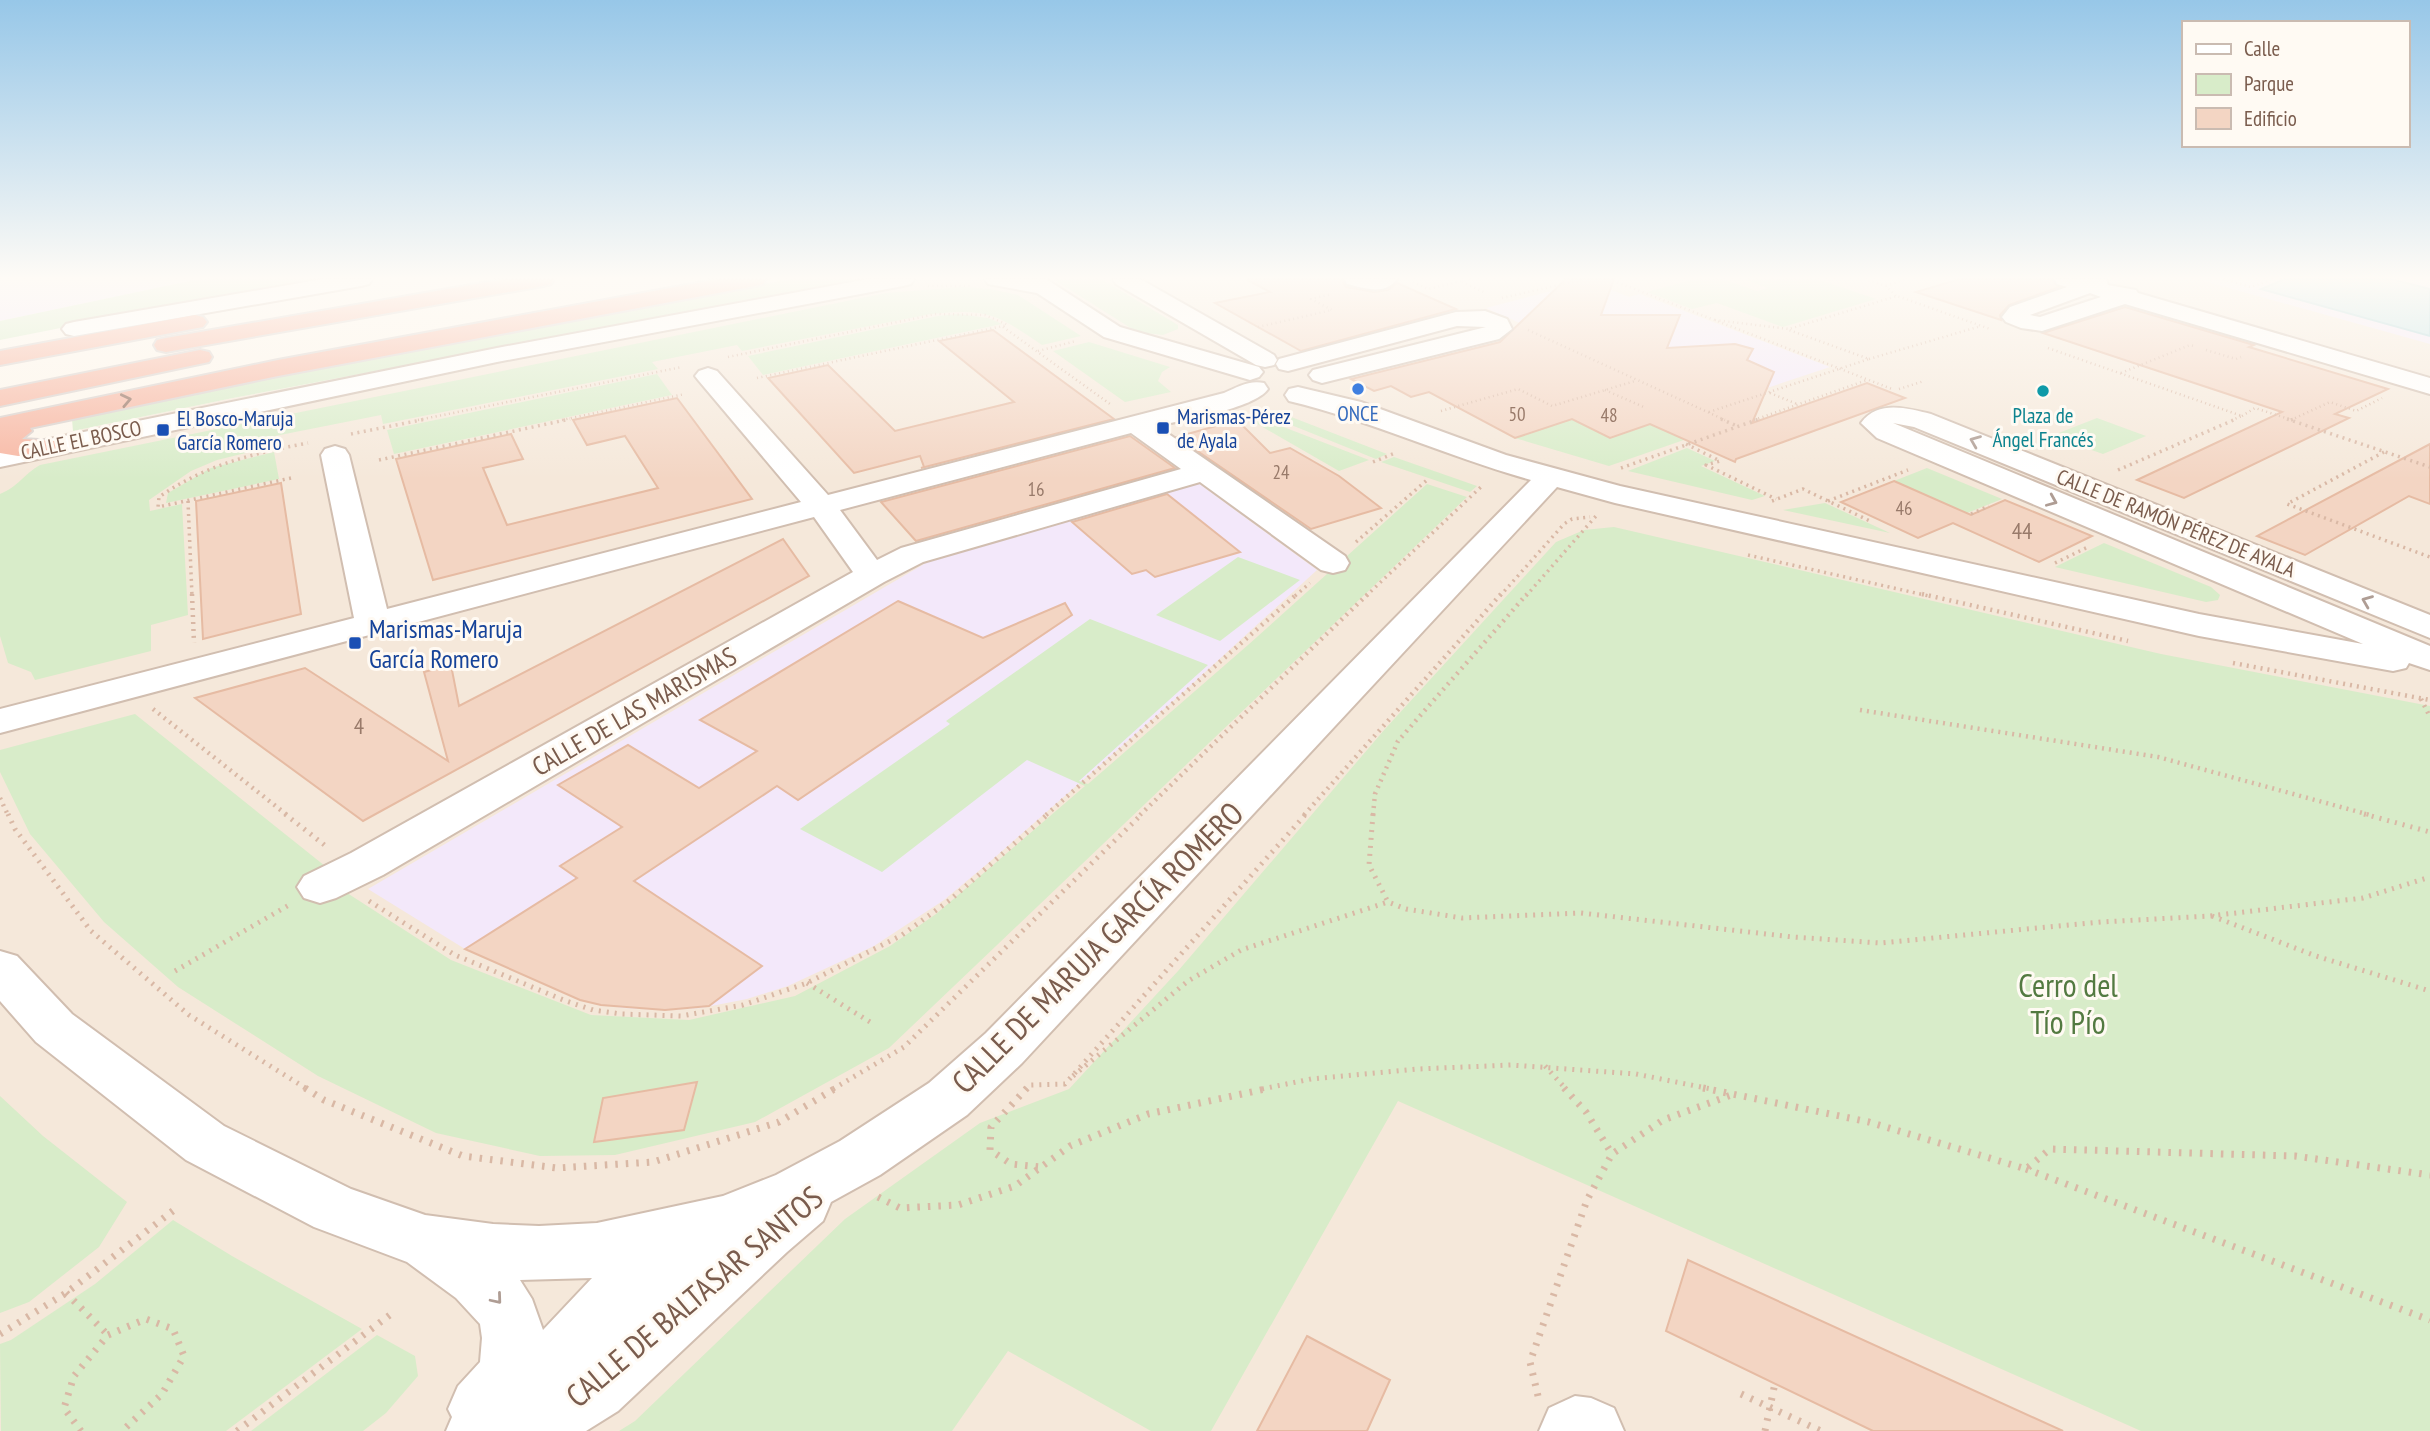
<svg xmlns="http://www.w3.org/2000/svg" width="2430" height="1431" viewBox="0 0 2430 1431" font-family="'PT Sans Narrow',sans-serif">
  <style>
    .residential { fill: #f5e8da }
    .education { fill: #f3e8fa }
    .green { fill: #d8ecc9 }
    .water { fill: #bfe3e8; stroke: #a5d3da; stroke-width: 2 }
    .building { fill: #f3d5c3; stroke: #e6bba3; stroke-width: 2 }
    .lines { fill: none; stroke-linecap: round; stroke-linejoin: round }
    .minor-casing { stroke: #d1beb0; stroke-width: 4 }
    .highway-casing { stroke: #dad1cd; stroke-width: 4 }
    .path-far4 { stroke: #d9b8a5; stroke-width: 2.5; stroke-dasharray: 1 3.5; stroke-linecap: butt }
    .path-far3 { stroke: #d9b8a5; stroke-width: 3.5; stroke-dasharray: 2 4.5; stroke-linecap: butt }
    .path-far2 { stroke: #d9b8a5; stroke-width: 4.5; stroke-dasharray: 2 5; stroke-linecap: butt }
    .path-far1 { stroke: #d9b8a5; stroke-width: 5; stroke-dasharray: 2 6; stroke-linecap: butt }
    .path { stroke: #d9b8a5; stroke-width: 7; stroke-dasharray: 2.5 8; stroke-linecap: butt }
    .minor { fill: #fff; fill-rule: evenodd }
    .highway { fill: #f7b7a3; fill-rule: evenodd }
    .oneway { stroke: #936e5e }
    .oneway2 { stroke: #af9d94 }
    .shop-dot { fill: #3f7fe0; stroke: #fffaf3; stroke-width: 2.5 }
    .culture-dot { fill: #0f9aa8; stroke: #fffaf3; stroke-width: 2.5 }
    .transit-dot { fill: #1a4fb4; stroke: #fffaf3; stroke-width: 2.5 }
    .labels { text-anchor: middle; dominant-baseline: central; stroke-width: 6; stroke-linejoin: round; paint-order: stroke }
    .far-number-label { font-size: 19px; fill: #987a6a }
    .far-shop-label { font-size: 21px; fill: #366cbe; stroke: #fffaf3 }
    .far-culture-label { font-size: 21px; fill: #0d838f; stroke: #fffaf3 }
    .far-transit-label { font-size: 21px; fill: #164399; stroke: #fffaf3; text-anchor: start }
    .far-street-label { font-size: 21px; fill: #7a5c4d; stroke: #fffaf3 }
    .number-label { font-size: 23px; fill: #987a6a }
    .transit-label { font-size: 26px; fill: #164399; stroke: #fffaf3; text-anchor: start }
    .street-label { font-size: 26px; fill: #7a5c4d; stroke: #fffaf3 }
    .near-street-label { font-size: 32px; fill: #7a5c4d; stroke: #fffaf3 }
    .near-park-label { font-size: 32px; fill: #537a41; stroke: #fffaf3 }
  </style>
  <rect width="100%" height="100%" fill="#fdf6ec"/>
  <!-- residential -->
  <path class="residential" d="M863,279h1567v1152h-2430v-980l73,-20 160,-33z"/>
  <!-- education -->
  <g class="education">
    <path d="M0,279h199l-199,42z"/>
    <path d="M2197,279h233v65z"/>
    <path d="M1589,281l40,16 11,-3 190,73 -120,40 -224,-99z"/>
    <path d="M1198,483l119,87 -137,125 -187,164 -49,41 -70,46 -86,40 -41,13 -46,9 -36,2 -43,-2 -42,-8 -115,-51 -97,-60 563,-329z"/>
  </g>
  <!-- green -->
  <g class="green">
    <path d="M199,279h143l-221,37 -121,24v-19z"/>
    <path d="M790,279h73l-630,119 -160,33 -1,-12 316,-66z"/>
    <path d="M1053,279h48l77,46v4l-15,6 -26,-3z"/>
    <path d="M1695,279h28l34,12 11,-3 -25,-9h74l59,20 -93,28 -66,-24 -25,6 -45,-17z"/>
    <path d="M962,287l28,2 28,6 63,41 -39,9c-45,-31 -55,-37 -111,-31l-189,37 -5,-6 -85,17 6,7 -275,55 -2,-9 -106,21v10l-58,14 -26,11 -42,29 1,11 32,-7 6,111 -37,10v26l-116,29 -4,-8 -23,-9 -8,-27v-142c18,-7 24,-20 40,-29l846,-172z"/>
    <path d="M958,314l30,4 14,6 -239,51 -15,-19 190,-40z"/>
    <path d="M1089,342l81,25 -8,5 -4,9 13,11 -46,10 -72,-51z"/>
    <path d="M657,374l15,21 -278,59 -7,-24z"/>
    <path d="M1277,412l4,1 106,41 -11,5 -107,-43z"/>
    <path d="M1255,416l114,44 -30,11 -92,-53z"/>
    <path d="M2097,418l49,18 -43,18 -52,-18z"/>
    <path d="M1572,419l38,19 54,-19 63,6 -118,41 -94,-28z"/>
    <path d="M1687,448l28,13 -14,5 64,30 -13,4 -124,-29z"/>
    <path d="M274,452l5,27 -113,24 2,-10 43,-25z"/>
    <path d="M1394,457l83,29 -7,6 -89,-30z"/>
    <path d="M1927,468l75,31 -35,14 -73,-32z"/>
    <path d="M1427,484l40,13 -578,551 -134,74 -140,33 -75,1 -104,-23 -118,-57 -140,-89 -74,-65 -74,-88 -30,-62v-22l135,-36 190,152 19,25 107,69 140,55 98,5 106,-24 95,-50 46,-32 149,-128 -58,-26 -145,112 -82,-43 150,-105 -4,-3 144,-102 118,46 -129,116 9,3 160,-139z"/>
    <path d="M1825,503l65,30 -107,-23z"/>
    <path d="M1614,527l547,127 269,52v725h-289l-743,-330 -187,330h-60l-143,-80 -56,80h-333l16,-10 210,-202 135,-96 89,-34 109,-118 207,-242 171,-187 28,-12z"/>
    <path d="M2104,543l107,44 9,8 -2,5 -12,2 -151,-35z"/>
    <path d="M1238,557l62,23 -80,61 -64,-26z"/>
    <path d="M0,1096l43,40 84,66 -28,45 -70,55 -29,11z"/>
    <path d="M173,1220l59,36 130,73 -136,102h-225l-1,-87 11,-4 84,-56z"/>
    <path d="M377,1335l38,21 3,20 -32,37 -23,18h-112z"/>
  </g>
  <!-- water -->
  <path class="water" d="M2285,279h106l39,10v47l-169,-47z"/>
  <!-- building -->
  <g class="building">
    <path d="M1246,279h95l5,8 28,5 14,-2 9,-7 59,26 -155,42 -86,-48 55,-11z"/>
    <path d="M1566,279h48l-13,36h79l-13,33 68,-4 18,5 -6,11 27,12 -22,51 115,-40 38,15 -169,61 -1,3 -85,-38 -40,14 -38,-19 -57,19 -86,-46 -18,5 -20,-11 -17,5 -23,-12 149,-37z"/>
    <path d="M1960,279h91l8,8 -50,18 -9,10 1,5 -85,-28z"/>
    <path d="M2125,307l129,38 -5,2 139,42 -53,25 14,4 -165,80 -47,-18 145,-68 -239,-79z"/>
    <path d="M993,330l121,89 -193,49 3,-1 -4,-11 -66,17 -86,-95 60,-13 67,66 119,-29 -75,-61z"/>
    <path d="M677,398l75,101 -319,81 -37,-121 115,-25 12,25 -40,9 24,57 151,-37 -33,-52 -38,9 -14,-25z"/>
    <path d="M1237,420l33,33 20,-5 49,28 42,32 -70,21 -134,-92z"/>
    <path d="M1130,436l45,32 -259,73 -35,-39z"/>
    <path d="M2430,444v60l-21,-8 -104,59 -48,-19z"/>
    <path d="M1894,481l77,34 34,-15 87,36 -53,26 -86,-39 -35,15 -77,-36z"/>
    <path d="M281,483l20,131 -98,25 -7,-138z"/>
    <path d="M1167,494l73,58 -85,25 -9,-7 -14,4 -60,-52z"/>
    <path d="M783,539l26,37 -446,245 -168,-123 110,-30 143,93 -24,-89 27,-7 8,41z"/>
    <path d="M898,601l85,37 82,-35 7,12 -274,185 -21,-14 -143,95 128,85 -53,40 -44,4 -64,-5 -21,-5 -115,-51 112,-71 -17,-12 62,-39 -64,-42 70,-40 71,43 58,-37 -57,-31z"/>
    <path d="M697,1082l-13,48 -90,12 9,-44z"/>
    <path d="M1688,1260l375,171h-190l-207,-100z"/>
    <path d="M1307,1336l83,44 -23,51h-110z"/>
  </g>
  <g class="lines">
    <defs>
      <g id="minor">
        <path d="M323,279h49l-3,5 -8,2 -287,50 -8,-2 -4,-5 4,-5 8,-2z"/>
        <path d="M868,279h46l-3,5 -8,2 -406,76 -497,105v-18l497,-101z"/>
        <path d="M985,279h61l74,48 139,40 4,5 -4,5 -9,3 -146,-43 -67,-44 -49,-9z"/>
        <path d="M1113,279h27l134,76 3,5 -3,5 -9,2 -9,-2 -140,-81z"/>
        <path d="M1344,279h53c-13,17 -32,9 -50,5z"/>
        <path d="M2054,279h52l2,6 28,5 2,3 292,85v16l-305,-90 -83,27 -21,-3 -15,-6 -4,-5 8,-10 57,-20 -10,-3zM2090,293l11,4 -61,20 -10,-2z"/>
        <path d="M1485,311l22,8 5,10 -13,10 -177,44 -9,-3 -4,-5 4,-5 173,-43 -29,-1 -169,45 -9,-2 -3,-5 3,-5 177,-47z"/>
        <path d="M708,368l9,3 111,124 396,-102c14,-6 25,-13 40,-10l4,6c-14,20 -86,31 -111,37l188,130 4,7 -4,7 -12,3 -12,-3 -121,-88 -277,80 -39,20 -501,293 -47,23 -16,5 -16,-5 -7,-11 7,-11 47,-23 502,-281 -39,-55 -814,216v-24l354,-91 -33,-163 4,-6 10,-3 10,3 4,6 38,154 414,-107 -102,-121 -4,-5 4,-5zM1131,433l50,36 -280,79 -24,12 -37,-50z"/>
        <path d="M1298,387l63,15 145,53 114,31 579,128 164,30 -486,-206 -16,-15c17,-23 45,-15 70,-9l499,201v23l-516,-211 -21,-4 537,223v24l-21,-7 -3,5 -13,3 -194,-35 -584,-133 -58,-16 -535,576 -55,52 -87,60 -49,27 -8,19 -36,31 -169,159 -32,20h-140l6,-14 -4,-8 10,-23 22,-24 2,-24 -2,-14 -24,-26 -49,-36 -93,-35 -128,-67 -150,-118 -36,-41v-50l17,5 55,58 152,112 127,63 74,26 68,9 46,2 58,-3 126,-27 53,-21 64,-34 89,-58 57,-50 545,-553c-82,-23 -159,-59 -242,-79l-4,-6 4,-6zM592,1278l-49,52 -11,-31 -12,-19z"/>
        <path d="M1575,1396l16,2 23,10 10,23h-85l10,-23z"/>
      </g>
      <g id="highway">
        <path d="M505,279h49l-3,5 -8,2 -377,66 -9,-2 -3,-5 3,-5 9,-2z"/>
        <path d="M719,279h47l-3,5 -8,2 -477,90 -248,52 2,3 -10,8 34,2 4,6 -4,6 -38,3 -18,-3v-35l278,-58z"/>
        <path d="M195,315l8,2 4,5 -4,5 -203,38v-14z"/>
        <path d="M200,350l9,2 3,5 -3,5 -209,44v-16z"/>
      </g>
    </defs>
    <!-- minor casing -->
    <use href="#minor" class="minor-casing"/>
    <!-- highway casing -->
    <use href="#highway" class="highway-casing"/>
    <!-- path-far4 -->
    <g class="path-far4">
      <path d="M1609,279l283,110"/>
      <path d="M1864,279l22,7 10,10"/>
      <path d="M2223,279l28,8 22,-8"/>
      <path d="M1413,282l15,7 42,-10"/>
      <path d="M1462,282l24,11"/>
      <path d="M928,286h44"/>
      <path d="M1886,286l20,-7"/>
      <path d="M1502,298l83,-19"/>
      <path d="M1715,320l74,9 108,-33 93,33"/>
      <path d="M1003,327l107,77"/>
      <path d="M1258,327l74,-17 -21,-11 21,-5"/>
      <path d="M1528,330l197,90"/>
      <path d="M2048,348l194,68 -10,4"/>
      <path d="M2206,350l30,9 5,-2"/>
      <path d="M1038,351l38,-10"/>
      <path d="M728,357l208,-43 49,1 23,10"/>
      <path d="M1869,359l112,-33"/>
      <path d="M2121,373l69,-28 4,1"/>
      <path d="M757,378l251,-53"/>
      <path d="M1899,389l25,-8"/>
      <path d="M1605,390l41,18"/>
      <path d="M1770,393l27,11"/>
      <path d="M1441,411l77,-22 34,17 83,-25"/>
      <path d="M1709,412l160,-53 -80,-29"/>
      <path d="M2242,416l13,-8 37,12"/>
      <path d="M418,420l264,-53"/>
      <path d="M562,420l123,-26"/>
      <path d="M1754,420l113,-40"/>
      <path d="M2291,420l39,-18 26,9 26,-13"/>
    </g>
    <!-- path-far3 -->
    <g class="path-far3">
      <path d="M1721,419l16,7"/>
      <path d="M2287,419l143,48"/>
      <path d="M2291,420l3,-1"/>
      <path d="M351,434l75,-15"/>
      <path d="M1686,444l34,17 -14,4 70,34"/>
      <path d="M2384,452l-97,52 143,53"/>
      <path d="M379,460l191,-41"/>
      <path d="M1373,462l22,-9"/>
      <path d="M1621,468l138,-49"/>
      <path d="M2118,470l118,-51"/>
      <path d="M291,478l-133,29 1,-10c46,-32 95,-44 149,-54"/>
      <path d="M188,501l4,95"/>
      <path d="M1772,501l31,-12 67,32"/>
      <path d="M1828,501l80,-31"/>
      <path d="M1971,514l18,-8"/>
      <path d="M1356,542l71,-62"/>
      <path d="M1748,555l181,41"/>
      <path d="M2055,563l33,-16"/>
      <path d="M1295,596l15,-13"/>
      <path d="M1366,596l117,-111"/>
      <path d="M1500,596l64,-72 8,-5 18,-2"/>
      <path d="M1526,596l70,-80"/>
    </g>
    <!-- path-far2 -->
    <g class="path-far2">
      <path d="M192,594l2,49"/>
      <path d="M1922,594l206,47"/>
      <path d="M2233,663l197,37"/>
      <path d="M2421,699l9,18"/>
      <path d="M153,709l134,106"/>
      <path d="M1860,710l298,47 212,58"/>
      <path d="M0,798l8,17"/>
      <path d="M1046,815l251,-221"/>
      <path d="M1140,815l228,-221"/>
      <path d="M1304,815l197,-221"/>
      <path d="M1373,815l2,-21 23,-53 129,-147"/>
    </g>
    <!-- path-far1 -->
    <g class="path-far1">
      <path d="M8,814l7,15 76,102 98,84 118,74"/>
      <path d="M285,814l42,33"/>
      <path d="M1373,814l-4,51 19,37 18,7 56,9 119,-5 212,24 87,6 221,-21 109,-6 153,-18 67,-21"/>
      <path d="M2364,814l66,18"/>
      <path d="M369,901l86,54 111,46 27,9 28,4 60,2 62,-11 64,-22 95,-48 48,-35 98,-86"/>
      <path d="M2212,916l104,40 114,35"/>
      <path d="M175,971l114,-66"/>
      <path d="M807,983l63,39"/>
      <path d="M1545,1066l21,23"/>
      <path d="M1073,1076l115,-95 53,-31 147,-48"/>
      <path d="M833,1089l71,-42 238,-233"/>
      <path d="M1025,1089l4,-4 36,-1 241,-270"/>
      <path d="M1262,1089l49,-10 107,-10 93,-4 125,9 75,15"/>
    </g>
    <!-- path -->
    <g class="path">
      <path d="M305,1088l19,12 139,56 94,12 96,-6 126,-40 57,-34"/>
      <path d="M1027,1088l-36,39 -1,23 21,14 29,3"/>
      <path d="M1564,1088l22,24 26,42"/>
      <path d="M1703,1088l166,34 157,47 24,-20 245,7 135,19"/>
      <path d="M2026,1169l404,151"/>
      <path d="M878,1197l22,11 58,-3 57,-19 55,-40 78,-32 122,-26"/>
      <path d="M66,1293l42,42"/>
      <path d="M0,1334l66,-41 108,-83"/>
      <path d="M1741,1394l80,37"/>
      <path d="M1538,1396l-8,-34 57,-162 25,-46 51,-34 68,-25"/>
      <path d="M81,1431l-17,-23 10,-32 34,-41 38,-16 27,10 11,27 -22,38 -40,37"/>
      <path d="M237,1431l158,-120"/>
      <path d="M1765,1431l10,-48"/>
    </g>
    <!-- minor -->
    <use href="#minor" class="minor"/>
    <!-- highway -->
    <use href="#highway" class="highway"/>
  </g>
  <!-- one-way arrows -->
  <defs><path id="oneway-chevron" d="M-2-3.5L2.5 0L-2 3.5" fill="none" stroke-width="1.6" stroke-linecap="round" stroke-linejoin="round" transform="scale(1.75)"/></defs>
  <use class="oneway" href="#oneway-chevron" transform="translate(126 400) rotate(-12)"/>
  <g class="oneway2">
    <use href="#oneway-chevron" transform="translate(1975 441) rotate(-158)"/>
    <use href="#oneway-chevron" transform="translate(2052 501) rotate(23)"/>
    <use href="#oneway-chevron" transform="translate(2367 601) rotate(-158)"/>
    <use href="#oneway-chevron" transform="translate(497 1299) rotate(50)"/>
  </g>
  <!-- sky -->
  <linearGradient id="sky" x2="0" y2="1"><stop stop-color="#97c7e8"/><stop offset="0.58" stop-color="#fefbf6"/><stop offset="1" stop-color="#fefbf6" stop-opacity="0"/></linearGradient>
  <rect width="2430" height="479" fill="url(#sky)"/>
  <!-- markers -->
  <circle class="shop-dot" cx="1358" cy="389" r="7"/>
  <circle class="culture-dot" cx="2043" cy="391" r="7"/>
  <g class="transit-dot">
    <rect x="1156" y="421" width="14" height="14" rx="3.5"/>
    <rect x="156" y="423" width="14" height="14" rx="3.5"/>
    <rect x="348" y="636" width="14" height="14" rx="3.5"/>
  </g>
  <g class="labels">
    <!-- far-number labels -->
    <g class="far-number-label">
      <text x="1517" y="414">50</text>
      <text x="1609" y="415">48</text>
      <text x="1281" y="472">24</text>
      <text x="1036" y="489">16</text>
      <text x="1904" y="508">46</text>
    </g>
    <!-- far-shop labels -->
    <g class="far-shop-label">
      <text x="1358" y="413">ONCE</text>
    </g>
    <!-- far-culture labels -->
    <g class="far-culture-label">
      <text x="2043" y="415">Plaza de<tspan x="2043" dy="24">Ángel Francés</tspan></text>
    </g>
    <!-- far-transit labels -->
    <g class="far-transit-label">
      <text x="1177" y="416">Marismas-Pérez<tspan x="1177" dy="24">de Ayala</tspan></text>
      <text x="177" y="418">El Bosco-Maruja<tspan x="177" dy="24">García Romero</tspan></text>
    </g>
    <!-- far-street labels -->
    <g class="far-street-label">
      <text transform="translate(81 440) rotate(-12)">CALLE EL BOSCO</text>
      <text transform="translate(2176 523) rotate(22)">CALLE DE RAMÓN PÉREZ DE AYALA</text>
    </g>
    <!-- number labels -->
    <g class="number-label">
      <text x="2022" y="530">44</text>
      <text x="359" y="725">4</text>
    </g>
    <!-- transit labels -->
    <g class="transit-label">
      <text x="369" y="628">Marismas-Maruja<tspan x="369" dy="30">García Romero</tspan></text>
    </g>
    <!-- street labels -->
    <g class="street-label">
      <text transform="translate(634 711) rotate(-30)">CALLE DE LAS MARISMAS</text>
    </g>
    <!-- near-street labels -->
    <g class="near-street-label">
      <text transform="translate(1097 947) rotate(-45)">CALLE DE MARUJA GARCÍA ROMERO</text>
      <text transform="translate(694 1296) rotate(-40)">CALLE DE BALTASAR SANTOS</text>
    </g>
    <!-- near-park labels -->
    <g class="near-park-label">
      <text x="2068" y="985">Cerro del<tspan x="2068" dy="37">Tío Pío</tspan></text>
    </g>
  </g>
  <!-- legend -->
  <rect x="2182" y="21" width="228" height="126" fill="#fffaf3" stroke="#cabbb1" stroke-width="2"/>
  <rect x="2196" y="44" width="35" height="10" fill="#ffffff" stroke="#cabbb1" stroke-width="2"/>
  <text x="2244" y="56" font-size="21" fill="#7a5c4d">Calle</text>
  <rect x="2196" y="74" width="35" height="21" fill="#d8ecc9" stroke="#cabbb1" stroke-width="2"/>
  <text x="2244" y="91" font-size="21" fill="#7a5c4d">Parque</text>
  <rect x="2196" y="108" width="35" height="21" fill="#f3d5c3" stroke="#cabbb1" stroke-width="2"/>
  <text x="2244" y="126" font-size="21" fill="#7a5c4d">Edificio</text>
</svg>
